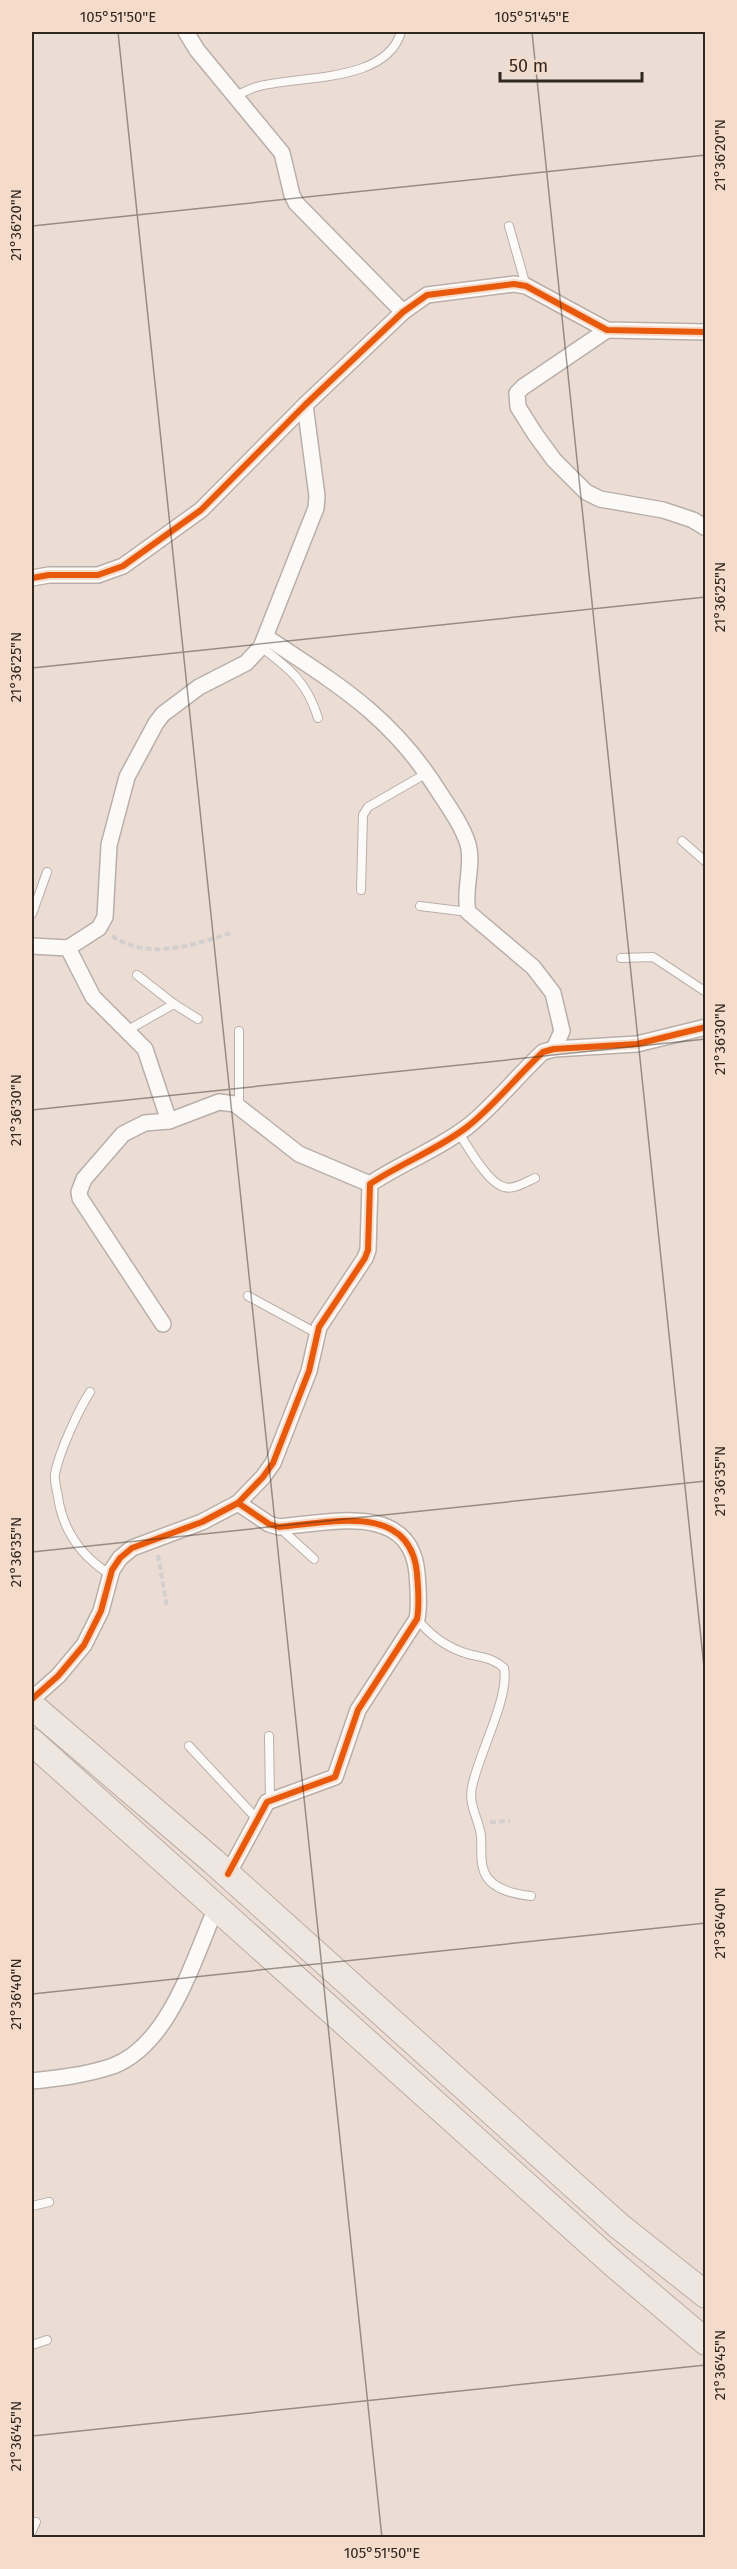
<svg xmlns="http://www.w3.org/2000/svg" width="737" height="2569" viewBox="0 0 737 2569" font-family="'Fira Sans',sans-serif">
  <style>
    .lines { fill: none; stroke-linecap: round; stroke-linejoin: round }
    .service-casing { stroke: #baafa8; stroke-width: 10 }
    .minor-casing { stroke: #baafa8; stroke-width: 18 }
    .trunk-casing { stroke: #bbaca2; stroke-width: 28 }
    .path { stroke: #d2cfcc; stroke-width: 4; stroke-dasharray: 6 3; stroke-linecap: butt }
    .service { stroke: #fcfaf9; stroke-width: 8 }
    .minor { stroke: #fcfaf9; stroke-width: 15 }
    .trunk { stroke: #eee6e0; stroke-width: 26 }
    .cycleway-casing { stroke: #f5dbca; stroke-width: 10 }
    .cycleway { stroke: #e8590c; stroke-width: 6 }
    .ticks { fill: none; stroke: #302720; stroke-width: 1.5; stroke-opacity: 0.45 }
    .neatline { fill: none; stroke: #302720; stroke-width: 2 }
    .ticks-label { font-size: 15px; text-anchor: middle; fill: #302720 }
  </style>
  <rect width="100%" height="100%" fill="#ebddd4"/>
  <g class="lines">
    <defs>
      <g id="service">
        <path d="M235,96c7,-3 14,-7 21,-9 41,-12 130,-3 145,-55"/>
        <path d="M509,226l17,60"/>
        <path d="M261,647c29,22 46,35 57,71"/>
        <path d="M682,841l24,21"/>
        <path d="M361,890l2,-75 5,-8 59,-34"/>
        <path d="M420,906l48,6"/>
        <path d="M32,914l15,-42"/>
        <path d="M621,958l32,-1 53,35"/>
        <path d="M137,975l37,29 24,15"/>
        <path d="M128,1030l46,-26"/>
        <path d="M239,1107v-76"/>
        <path d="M459,1133c9,14 29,50 45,54 10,3 22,-5 31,-9"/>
        <path d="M248,1296l70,38"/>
        <path d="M90,1392c-12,19 -31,60 -35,82 -1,7 2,16 3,23 5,34 24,60 53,78"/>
        <path d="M280,1528l34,31"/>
        <path d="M417,1619c13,16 26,26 45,33 17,6 29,4 42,16 6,29 -26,87 -32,119 -4,18 7,32 9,49 1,10 -1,22 2,32 5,21 30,26 48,28"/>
        <path d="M269,1736l1,64"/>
        <path d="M189,1746l68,73"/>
        <path d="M32,2206l17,-4"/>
        <path d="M32,2345l15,-5"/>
        <path d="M32,2531l4,-9"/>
      </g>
      <g id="minor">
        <path d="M186,32l11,18 85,103 10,42 4,8 107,109"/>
        <path d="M607,330l-84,57 -6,6 1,14 17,27 19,26 32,32 14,7 63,11 30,10 13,8"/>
        <path d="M32,578l17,-3h49l25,-9 78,-56 104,-105 98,-93 24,-17 87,-11 12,2 81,44 99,2"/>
        <path d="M266,637c74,49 127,80 175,158 10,15 21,31 27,49 6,22 -5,46 0,68l65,55 20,26 9,38 -8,18"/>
        <path d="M32,946l36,2 31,-20 6,-11 4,-72 18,-68 29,-54 7,-9 36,-27 47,-24 15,-16 55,-139 1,-12 -12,-91"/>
        <path d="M68,948l25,49 52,52 24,72"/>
        <path d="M163,1324l-83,-126 -1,-6 5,-13 39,-45 22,-11 24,-2 50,-19 16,2 64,50 71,30"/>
        <path d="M32,1699l26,-23 26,-31 17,-34 11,-41 8,-12 12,-10 70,-26 36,-19 25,-26 10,-14 36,-92 10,-44 46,-69 3,-8 2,-66c31,-21 67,-34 97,-57 25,-19 51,-52 76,-75l11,-3 83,-5 69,-17"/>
        <path d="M228,1874l39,-72 68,-25 23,-67 59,-91c3,-16 1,-30 0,-46 -7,-72 -89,-50 -138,-46l-10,-3 -31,-21"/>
        <path d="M32,2081c28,-3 54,-6 81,-15 57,-22 80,-106 103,-158"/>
      </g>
      <g id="trunk">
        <path d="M32,1706l182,156 405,364 87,69"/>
        <path d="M32,1742l583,523 91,77"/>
      </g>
    </defs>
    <!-- service casing -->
    <use href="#service" class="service-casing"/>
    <!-- minor casing -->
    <use href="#minor" class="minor-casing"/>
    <!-- trunk casing -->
    <use href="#trunk" class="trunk-casing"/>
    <!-- path -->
    <g class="path">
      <path d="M112,936c38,25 80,9 119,-3"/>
      <path d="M158,1555l9,52"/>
      <path d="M490,1822l20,-1"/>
    </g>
    <!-- service -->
    <use href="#service" class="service"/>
    <!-- minor -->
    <use href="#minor" class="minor"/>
    <!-- trunk -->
    <use href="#trunk" class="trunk"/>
    <defs>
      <g id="cycleway">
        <path d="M32,578l17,-3h49l25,-9 78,-56 104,-105 98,-93 24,-17 87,-11 12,2 81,44 99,2"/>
        <path d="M32,1699l26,-23 26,-31 17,-34 11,-41 8,-12 12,-10 70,-26 36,-19 25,-26 10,-14 36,-92 10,-44 46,-69 3,-8 2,-66c31,-21 67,-34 97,-57 25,-19 51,-52 76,-75l11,-3 83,-5 69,-17"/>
        <path d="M228,1874l39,-72 68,-25 23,-67 59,-91c3,-16 1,-30 0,-46 -7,-72 -89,-50 -138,-46l-10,-3 -31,-21"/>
      </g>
    </defs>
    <!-- cycleway casing -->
    <use href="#cycleway" class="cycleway-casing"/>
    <!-- cycleway -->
    <use href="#cycleway" class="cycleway"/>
  </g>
  <!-- ticks -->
  <path class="ticks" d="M118,32l264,2506M532,32l174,1654M32,226l674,-71M32,668l674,-71M32,1110l674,-71M32,1552l674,-71M32,1994l674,-71M32,2436l674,-71"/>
  <!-- border -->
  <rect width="737" height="2569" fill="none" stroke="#f5dbca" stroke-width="66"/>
  <!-- scale -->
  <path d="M500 72v9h142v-9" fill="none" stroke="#302720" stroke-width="3"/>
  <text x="509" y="72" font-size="18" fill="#302720" stroke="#f5dbca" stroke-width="4.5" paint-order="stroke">50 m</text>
  <rect x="33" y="33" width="671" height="2503" class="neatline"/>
  <g class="ticks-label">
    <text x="118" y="22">105°51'50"E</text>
    <text x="532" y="22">105°51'45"E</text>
    <text transform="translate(720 155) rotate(-90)" y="5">21°36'20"N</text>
    <text transform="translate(16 225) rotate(-90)" y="5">21°36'20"N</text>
    <text transform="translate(720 597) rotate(-90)" y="5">21°36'25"N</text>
    <text transform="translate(16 667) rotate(-90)" y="5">21°36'25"N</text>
    <text transform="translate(720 1039) rotate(-90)" y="5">21°36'30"N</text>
    <text transform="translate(16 1110) rotate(-90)" y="5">21°36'30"N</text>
    <text transform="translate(720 1481) rotate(-90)" y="5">21°36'35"N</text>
    <text transform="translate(16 1552) rotate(-90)" y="5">21°36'35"N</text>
    <text transform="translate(720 1923) rotate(-90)" y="5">21°36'40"N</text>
    <text transform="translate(16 1994) rotate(-90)" y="5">21°36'40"N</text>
    <text transform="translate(720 2365) rotate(-90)" y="5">21°36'45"N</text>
    <text transform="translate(16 2436) rotate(-90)" y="5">21°36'45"N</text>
    <text x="382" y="2558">105°51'50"E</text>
  </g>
</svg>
